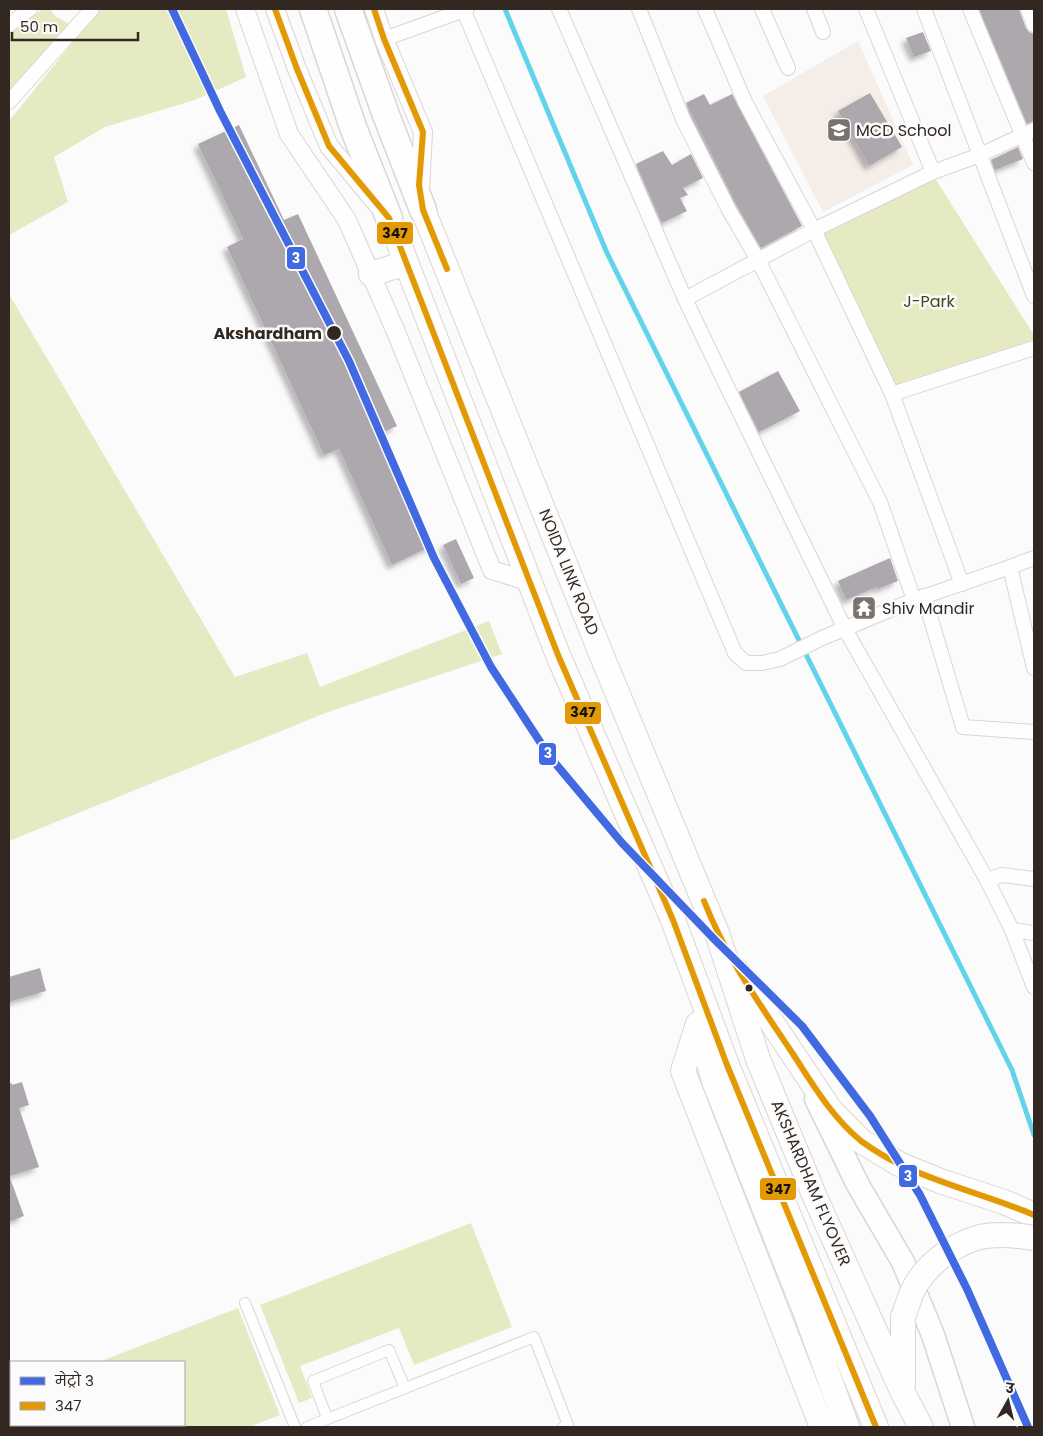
<svg xmlns="http://www.w3.org/2000/svg" width="1043" height="1436" viewBox="0 0 1043 1436" font-family="Poppins,'Noto Sans Devanagari',sans-serif">
  <style>
    .built { fill: #f5ede8 }
    .green { fill: #e6eac3 }
    .lines { fill: none; stroke-linecap: round; stroke-linejoin: round }
    .stream { stroke: #61d3ea; stroke-width: 5 }
    .building { fill: #aca8ad; filter: url(#shadow) }
    .pedestrian-casing { stroke: #dcd5d2; stroke-width: 12 }
    .minor-casing { stroke: #dcd5d2; stroke-width: 16 }
    .tertiary-casing { stroke: #dcd5d2; stroke-width: 20 }
    .primary-casing { stroke: #dcd5d2; stroke-width: 25 }
    .trunk-casing { stroke: #dcd5d2; stroke-width: 26 }
    .motorway-casing { stroke: #dcd5d2; stroke-width: 29 }
    .pedestrian { stroke: #fefefe; stroke-width: 10 }
    .minor { stroke: #fefefe; stroke-width: 14 }
    .tertiary { stroke: #fefefe; stroke-width: 18 }
    .primary { stroke: #fefefe; stroke-width: 22 }
    .trunk { stroke: #fefefe; stroke-width: 24 }
    .motorway { stroke: #fefefe; stroke-width: 26 }
    .trunk-bridge-casing { stroke: #dcd5d2; stroke-width: 26; stroke-linecap: butt }
    .trunk-bridge { stroke: #fefefe; stroke-width: 24 }
    .bus-1-casing { stroke: #fbfbfb; stroke-width: 10 }
    .bus-1 { stroke: #e39903; stroke-width: 6 }
    .metro-1-casing { stroke: #fbfbfb; stroke-width: 11 }
    .metro-1 { stroke: #4169e1; stroke-width: 8 }
    .stop-dot { fill: #332821; stroke: #fbfbfb; stroke-width: 2 }
    .labels { text-anchor: middle; dominant-baseline: central; stroke-width: 5; stroke-linejoin: round; paint-order: stroke }
    .poi-label { font-size: 16px; fill: #332821; stroke: #fbfbfb; text-anchor: start }
    .park-label { font-size: 16px; fill: #42471c; stroke: #fbfbfb }
    .stop-label { font-size: 16px; font-weight: bold; fill: #332821; stroke: #fbfbfb; text-anchor: end }
    .street-label { font-size: 16px; fill: #332821; stroke: #fbfbfb }
    .line-badge { stroke: #fbfbfb; stroke-width: 2 }
    .badge-label { font-size: 14px; text-anchor: middle; font-weight: bold; fill: #fff }
    .pale-badge-label { font-size: 14px; text-anchor: middle; font-weight: bold; fill: #111 }
  </style>
  <defs>
    <filter id="shadow"><feDropShadow dx="-4.5" dy="4.5" stdDeviation="2.5" flood-color="#0004"/></filter>
  </defs>
  <rect width="100%" height="100%" fill="#fbfbfb"/>
  <!-- built -->
  <path class="built" d="M858,41l55,124 -90,47 -60,-116z"/>
  <!-- green -->
  <g class="green">
    <path d="M43,9h7l5,7 14,8 -60,75v-65z"/>
    <path d="M100,9h126l20,68 -51,23 -90,27 -51,30 14,45 -59,33v-114z"/>
    <path d="M933,175l101,160v5l-141,52 -74,-161z"/>
    <path d="M9,294l226,383 72,-24 13,34 169,-66 13,33 -174,58 -319,129z"/>
    <path d="M471,1223l41,104 -98,38 -15,-37 -99,38 12,32 -13,5 -39,-98z"/>
    <path d="M238,1308l42,107 -31,12h-80l-1,-2h16v-63h-85z"/>
    <path d="M38,1425h106l-6,2h-99z"/>
  </g>
  <g class="lines">
    <!-- stream -->
    <path class="stream" d="M505,9l102,244 405,817 22,65"/>
  </g>
  <!-- building -->
  <g class="building">
    <path d="M979,9h40l7,19 3,4 5,2v87l-7,3z"/>
    <path d="M923,32l8,19 -17,6 -8,-19z"/>
    <path d="M870,93l32,54 -33,19 -31,-55z"/>
    <path d="M704,94l6,11 22,-11 70,132 -41,22 -24,-42 -51,-103z"/>
    <path d="M239,125l45,95 14,-6 99,212 -16,7 53,112 -42,20 -53,-116 -15,6 -97,-208 16,-8 -45,-95z"/>
    <path d="M1018,147l5,12 -28,11 -4,-10z"/>
    <path d="M663,151l9,14 19,-11 12,24 -20,10 5,7 -8,3 7,13 -25,12 -26,-59z"/>
    <path d="M778,371l22,40 -41,21 -20,-40z"/>
    <path d="M456,539l18,39 -13,6 -18,-39z"/>
    <path d="M890,558l8,23 -20,8 -1,-2 -31,13 -8,-19z"/>
    <path d="M40,968l6,23 -37,11v-25z"/>
    <path d="M22,1082l7,23 -10,3 20,59 -30,9v-92l3,-1v2z"/>
    <path d="M10,1178l14,38 -15,6v-43z"/>
  </g>
  <g class="lines">
    <defs>
      <g id="pedestrian">
        <path d="M245,1303l50,124"/>
        <path d="M9,1382l2,6"/>
        <path d="M327,1418l-14,-37 76,-31 16,38"/>
        <path d="M26,1425l1,2"/>
        <path d="M307,1427l227,-90 34,88 -5,2"/>
      </g>
      <g id="minor">
        <path d="M463,9l272,644 11,10h16l18,-4 42,-21 92,-38 96,-33 24,-9"/>
        <path d="M559,9l126,290 34,71 126,259 142,251 25,50 22,57"/>
        <path d="M639,9l44,110 46,91 29,50 122,242 34,98"/>
        <path d="M705,9l40,93 69,128 78,164 70,190"/>
        <path d="M762,9l26,59"/>
        <path d="M814,9l9,23"/>
        <path d="M924,9l110,287"/>
        <path d="M970,9l64,154"/>
        <path d="M1028,9l6,16"/>
        <path d="M9,25l21,-16"/>
        <path d="M384,39l83,-30"/>
        <path d="M9,102l83,-93"/>
        <path d="M933,172l47,-17 54,-25"/>
        <path d="M685,299l129,-69 119,-58 -67,-163"/>
        <path d="M892,394l142,-46"/>
        <path d="M1010,567l24,101"/>
        <path d="M924,596l39,131 71,5"/>
        <path d="M987,880l15,-5 32,4"/>
        <path d="M1012,930l22,3"/>
      </g>
      <g id="tertiary">
        <path d="M245,9l44,125 58,86 49,112 96,238 38,12"/>
        <path d="M275,9l22,60 32,77 48,58"/>
        <path d="M374,9l10,30 39,93 -3,57"/>
      </g>
      <path id="primary" d="M816,1099l42,86 45,77 30,73 30,92"/>
      <g id="trunk">
        <path d="M423,210l181,451 113,272 41,126 57,138 88,196 18,34"/>
        <path d="M389,218l169,437 115,265 54,145 149,362"/>
        <path d="M371,274l35,-11"/>
        <path d="M738,972l93,139 30,30 38,23 41,17 64,21 30,13"/>
        <path d="M698,1024l-15,47 139,356"/>
        <path d="M701,1034l13,47 91,230 42,116"/>
        <path d="M903,1384v-67"/>
      </g>
      <g id="motorway">
        <path d="M313,9l40,118 36,91"/>
        <path d="M348,9l38,106 37,95"/>
      </g>
    </defs>
    <!-- pedestrian casing -->
    <use href="#pedestrian" class="pedestrian-casing"/>
    <!-- minor casing -->
    <use href="#minor" class="minor-casing"/>
    <!-- tertiary casing -->
    <use href="#tertiary" class="tertiary-casing"/>
    <!-- primary casing -->
    <use href="#primary" class="primary-casing"/>
    <!-- trunk casing -->
    <use href="#trunk" class="trunk-casing"/>
    <!-- motorway casing -->
    <use href="#motorway" class="motorway-casing"/>
    <!-- pedestrian -->
    <use href="#pedestrian" class="pedestrian"/>
    <!-- minor -->
    <use href="#minor" class="minor"/>
    <!-- tertiary -->
    <use href="#tertiary" class="tertiary"/>
    <!-- primary -->
    <use href="#primary" class="primary"/>
    <!-- trunk -->
    <use href="#trunk" class="trunk"/>
    <!-- motorway -->
    <use href="#motorway" class="motorway"/>
    <defs>
      <path id="trunk-bridge" d="M903,1317c3,-8 6,-17 9,-25 12,-26 41,-48 68,-55 18,-4 36,-2 54,1"/>
    </defs>
    <!-- trunk-bridge casing -->
    <use href="#trunk-bridge" class="trunk-bridge-casing"/>
    <!-- trunk-bridge -->
    <use href="#trunk-bridge" class="trunk-bridge"/>
    <defs>
      <g id="bus-1">
        <path d="M275,9l22,60 32,77 60,72 169,437 115,265 54,145 149,362"/>
        <path d="M374,9l10,30 39,93 -4,53 4,25 24,59"/>
        <path d="M704,901c23,58 55,102 89,153 20,31 39,63 68,87 11,8 26,17 38,23 43,21 91,32 135,51"/>
      </g>
    </defs>
    <!-- bus-1 casing -->
    <use href="#bus-1" class="bus-1-casing"/>
    <!-- bus-1 -->
    <use href="#bus-1" class="bus-1"/>
    <defs>
      <path id="metro-1" d="M172,9l48,102 129,250 85,197 57,109 59,90 72,86 93,97 87,86 68,90 50,79 47,94 61,138"/>
    </defs>
    <!-- metro-1 casing -->
    <use href="#metro-1" class="metro-1-casing"/>
    <!-- metro-1 -->
    <use href="#metro-1" class="metro-1"/>
  </g>
  <!-- icons -->
  <defs>
    <symbol id="school-square" viewBox="-11 -11 22 22"><rect x="-9" y="-9" width="18" height="18" rx="4" fill="#79726d" stroke="#fbfbfb"/><path d="M0-5L7-2L0 1L-7-2ZM-4 1L0 2.5L4 1V4Q0 6-4 4Z" fill="#fff"/></symbol>
    <symbol id="temple-square" viewBox="-11 -11 22 22"><rect x="-9" y="-9" width="18" height="18" rx="4" fill="#79726d" stroke="#fbfbfb"/><path d="M0-6L5-2H3V0L6.5 2.5H4V6H1.5V3h-3V6H-4V2.5H-6.5L-3 0V-2H-5Z" fill="#fff"/></symbol>
  </defs>
  <g fill-rule="evenodd">
    <use href="#school-square" x="825" y="116" width="28" height="28"/>
    <use href="#temple-square" x="850" y="594" width="28" height="28"/>
  </g>
  <!-- markers -->
  <g class="stop-dot">
    <circle cx="334" cy="333" r="8"/>
    <circle cx="749" cy="988" r="4.5"/>
  </g>
  <g class="labels">
    <!-- poi labels -->
    <g class="poi-label">
      <text x="856" y="130">MCD School</text>
      <text x="882" y="608">Shiv Mandir</text>
    </g>
    <!-- park labels -->
    <g class="park-label">
      <text x="929" y="301">J-Park</text>
    </g>
    <!-- stop labels -->
    <g class="stop-label">
      <text x="322" y="333">Akshardham</text>
    </g>
    <!-- street labels -->
    <g class="street-label">
      <text transform="translate(569 572) rotate(68)">NOIDA LINK ROAD</text>
      <text transform="translate(811 1183) rotate(67)">AKSHARDHAM FLYOVER</text>
    </g>
  </g>
  <g class="line-badge">
    <rect x="376" y="221" width="38" height="24" rx="5" fill="#e39903"/>
    <rect x="286" y="246" width="20" height="24" rx="5" fill="#4169e1"/>
    <rect x="564" y="701" width="38" height="24" rx="5" fill="#e39903"/>
    <rect x="538" y="742" width="19" height="24" rx="5" fill="#4169e1"/>
    <rect x="898" y="1164" width="20" height="24" rx="5" fill="#4169e1"/>
    <rect x="759" y="1177" width="38" height="24" rx="5" fill="#e39903"/>
  </g>
  <g class="badge-label">
    <text x="296" y="263">3</text>
    <text x="548" y="758">3</text>
    <text x="908" y="1181">3</text>
  </g>
  <g class="pale-badge-label">
    <text x="395" y="238">347</text>
    <text x="583" y="717">347</text>
    <text x="778" y="1194">347</text>
  </g>
  <!-- border -->
  <rect width="1043" height="1436" fill="none" stroke="#332821" stroke-width="20"/>
  <!-- legend -->
  <rect x="10" y="1361" width="175" height="65" fill="#fbfbfb" stroke="#aba7a4"/>
  <rect x="20" y="1377" width="25" height="8" fill="#4169e1" stroke="#aba7a4"/>
  <text x="55" y="1386" font-size="15" fill="#332821">मेट्रो 3</text>
  <rect x="20" y="1402" width="25" height="8" fill="#e39903" stroke="#aba7a4"/>
  <text x="55" y="1411" font-size="15" fill="#332821">347</text>
  <!-- north arrow -->
  <g transform="translate(1008 1401) rotate(8)" stroke="#fbfbfb" stroke-width="4" paint-order="stroke">
  <path d="M0-4L9 19L0 12L-9 19Z" fill="#332821"/>
  <text y="-8" font-size="14" font-weight="bold" text-anchor="middle" fill="#332821">उ</text>
  </g>
  <!-- scale -->
  <path d="M12 32v8h126v-8" fill="none" stroke="#332821" stroke-width="2.5"/>
  <text x="20" y="32" font-size="15" fill="#332821" stroke="#fbfbfb" stroke-width="4" paint-order="stroke">50 m</text>
</svg>
